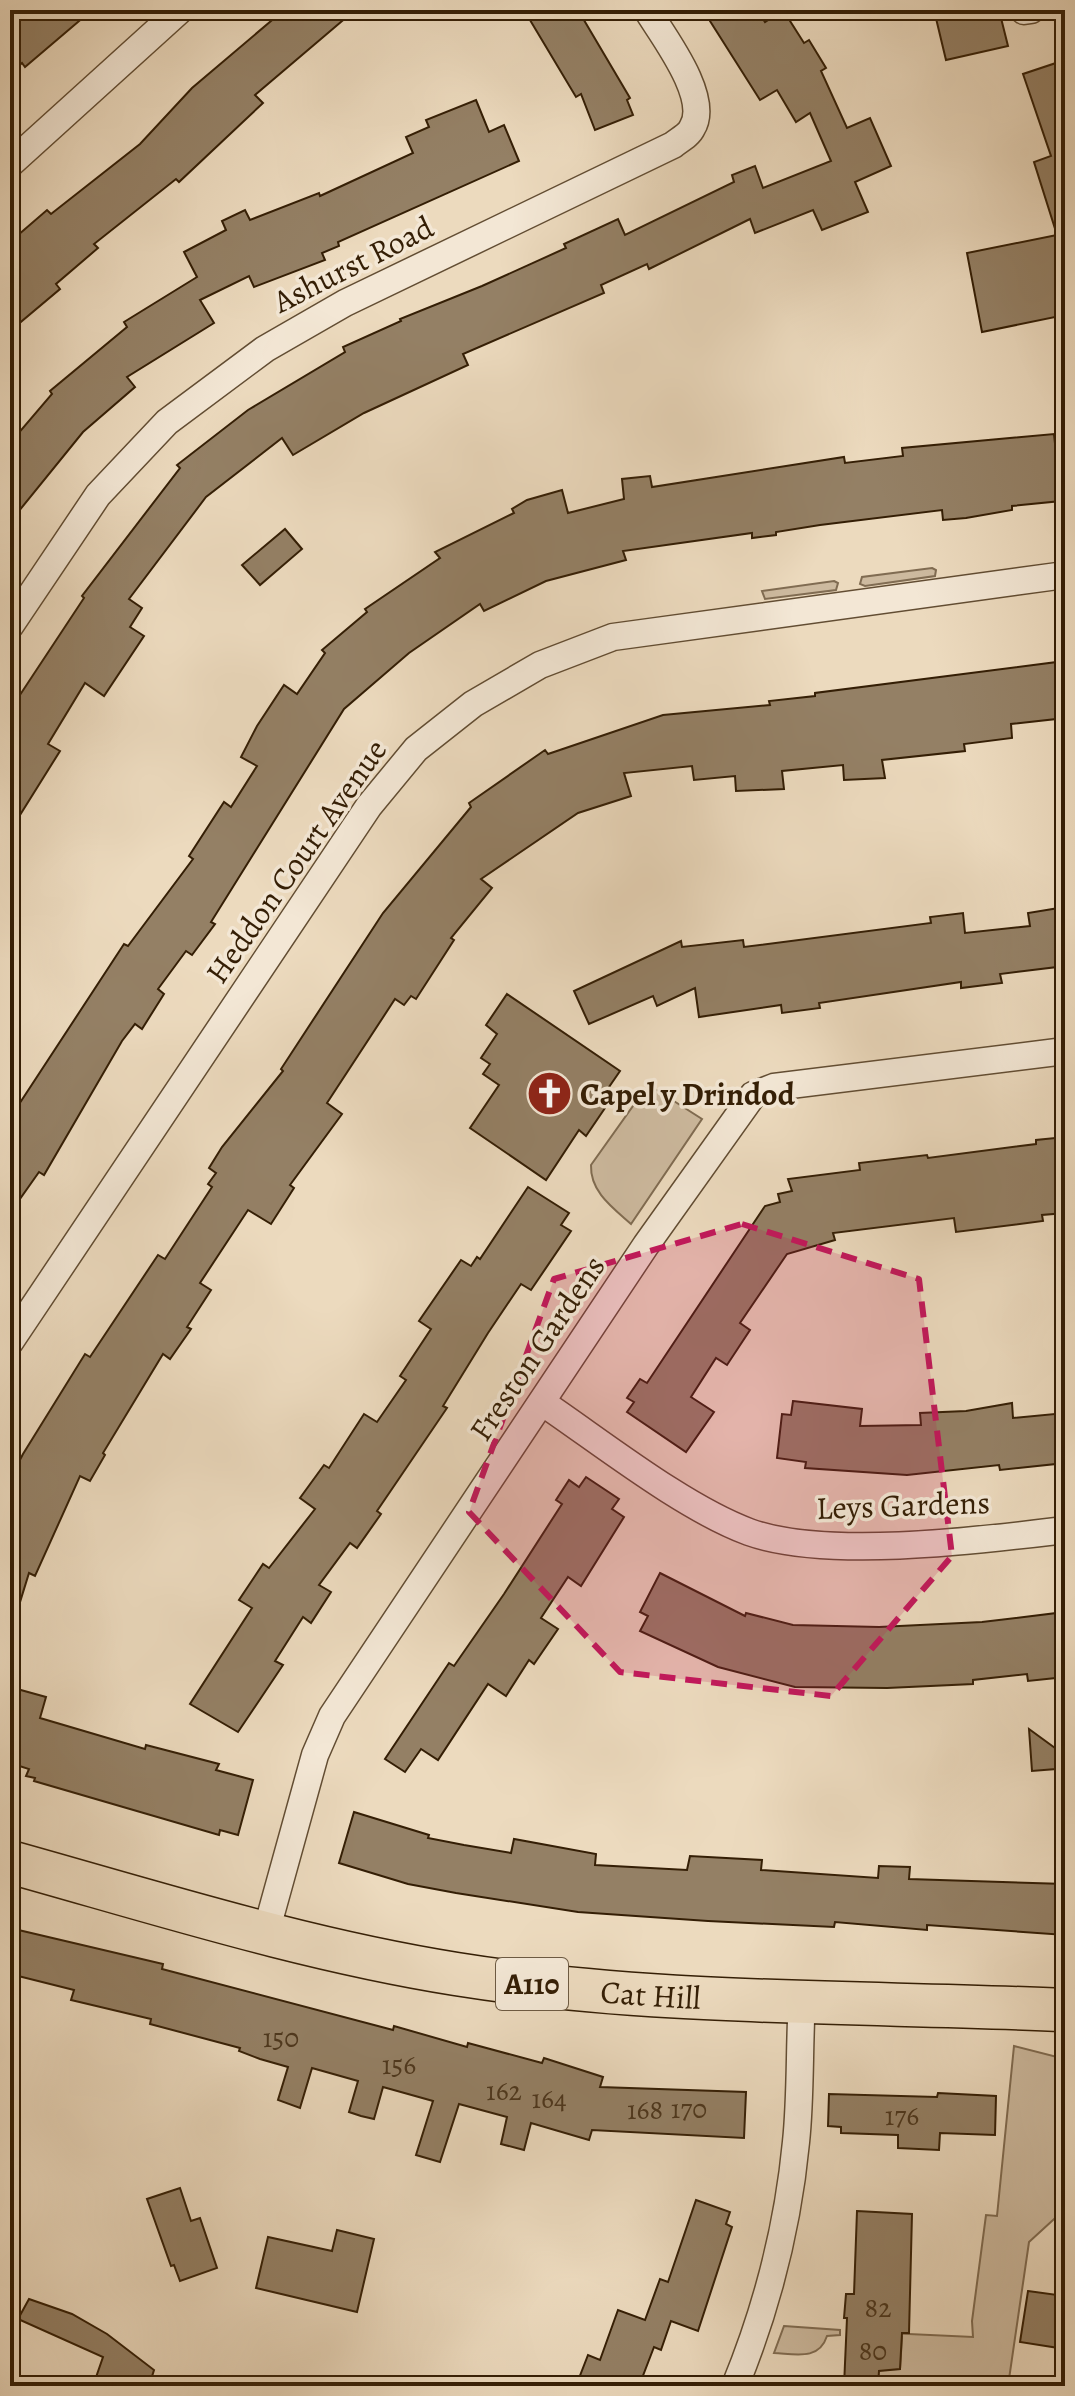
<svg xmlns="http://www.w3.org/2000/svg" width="1075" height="2396" viewBox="0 0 1075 2396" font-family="Alegreya,serif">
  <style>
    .green { fill: #cdba9f; stroke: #806c52; stroke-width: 2 }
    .building { fill: #948065; stroke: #341e05; stroke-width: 2 }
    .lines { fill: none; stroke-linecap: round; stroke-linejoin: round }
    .minor-casing { stroke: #624d33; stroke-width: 29 }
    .primary-casing { stroke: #341e05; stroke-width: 45 }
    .minor { stroke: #f3e7d5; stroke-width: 26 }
    .primary { stroke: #ecdabe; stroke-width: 42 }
    .marked { fill: #c2185b; fill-opacity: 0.2; stroke: #c2185b; stroke-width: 6; stroke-dasharray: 16 10; stroke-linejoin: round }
    .labels { text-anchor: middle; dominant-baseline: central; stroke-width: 7; stroke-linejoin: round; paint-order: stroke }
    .number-label { font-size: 28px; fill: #4c361d }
    .shield { fill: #f3e7d5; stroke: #6d5a43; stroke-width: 2 }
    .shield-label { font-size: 30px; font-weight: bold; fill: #341e05 }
    .street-label { font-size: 32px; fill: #341e05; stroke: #f3e7d5 }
    .poi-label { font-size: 32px; font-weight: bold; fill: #341e05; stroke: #f3e7d5; text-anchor: start }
  </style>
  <rect width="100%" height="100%" fill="#ecdabe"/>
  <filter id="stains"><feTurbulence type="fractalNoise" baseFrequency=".0025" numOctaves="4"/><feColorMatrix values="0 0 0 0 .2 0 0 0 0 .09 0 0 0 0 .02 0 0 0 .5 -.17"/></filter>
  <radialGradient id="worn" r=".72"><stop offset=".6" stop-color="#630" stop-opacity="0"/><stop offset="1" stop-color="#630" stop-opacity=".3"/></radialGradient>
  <!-- green -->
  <g class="green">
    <path d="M932,568l4,2 -1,6 -70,10 -5,-2 2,-7z"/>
    <path d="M834,581l4,2 -2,7 -71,9 -3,-8z"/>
    <path d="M655,1089l47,30 -71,105c-18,-16 -41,-32 -40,-59l52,-73z"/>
    <path d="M1014,2046l51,13v150l-36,33 -21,144h-130l-26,-16 48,-1 2,-32 -15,-4 86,4 -1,-16 14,-106 11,1z"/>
    <path d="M784,2326l56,4v5l-13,1c-8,25 -32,18 -53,17z"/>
  </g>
  <!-- building -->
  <g class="building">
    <path d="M23,10h69l-67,57 -3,-4 -12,11v-53z"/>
    <path d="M284,10h71l-100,85 8,8 -84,79 -3,-3 -82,65 4,4 -42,36 4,5 -50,42v-89l37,-32 4,4 89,-70 52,-56z"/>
    <path d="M524,10h54l52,88 -3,2 6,15 -38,15 -14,-36 -5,3z"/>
    <path d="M703,10h54l8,12 18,-12 21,33 5,-3 17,28 -5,3 26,57 23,-10 21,48 -36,16 13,30 -46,18 -9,-20 -58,23 -5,-14 -101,50 -2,-5 -46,21 3,8 -141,61 5,11 -104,48 -71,42 -11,-17 -76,59 -77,102 13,9 -12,19 14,9 -40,60 -19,-13 -37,61 12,7 -50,80v-121l74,-112 -2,-2 98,-128 -3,-3 71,-55 97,-58 -2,-5 58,-26 -1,-2 82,-33 84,-38 -2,-4 54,-25 7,16 109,-53 -2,-7 23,-9 8,22 68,-27 -21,-48 -14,9 -19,-32 -17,10z"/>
    <path d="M934,10h65l9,36 -62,14z"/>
    <path d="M1065,60v255l-83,17 -15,-79 90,-18 -23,-73 17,-6 -28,-82z"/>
    <path d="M476,100l13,32 15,-7 15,36 -181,81 1,4 -17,7 3,7 -71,27 -5,-11 -49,24 14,23 -87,54 8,10 -52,45 -73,90v-79l42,-49 -2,-3 77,-64 -3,-5 73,-45 -13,-25 42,-22 -4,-9 23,-11 5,10 69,-27 1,3 93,-43 -7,-16 23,-10 -3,-7z"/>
    <path d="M1054,434l7,67 -49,5v4l-46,8 -23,2 -1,-10 -122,15 -44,7v3l-24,3v-5l-129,18 3,9 -80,21 -62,30 -4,-7 -71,49 -65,56 -133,213 4,2 -23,31 -6,-4 -28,38 6,5 -22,35 -7,-5 -13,17 -78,134 -5,-3 -29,41v-95l114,-174 4,2 65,-87 -4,-3 35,-54 7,5 26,-41 -16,-9 16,-31 27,-41 13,9 28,-41 -3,-3 45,-38 -2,-3 75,-51 -5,-6 79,-39 -2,-4 15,-9 35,-10 6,23 56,-14 -2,-20 28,-3 2,11 192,-30 1,6 58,-7 -1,-8z"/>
    <path d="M285,529l17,20 -42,36 -18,-20z"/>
    <path d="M1065,661v57l-54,6 1,14 -48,6 1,7 -83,9 3,18 -41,2 -1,-15 -61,6 2,18 -48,2 -1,-15 -41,4 -2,-14 -68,7 7,23 -53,17 -97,66 11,9 -41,50 3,2 -38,59 -5,-3 -7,9 -9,-6 -68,104 15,11 -52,71 4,3 -23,36 -23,-14 -48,73 11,7 -24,37 4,2 -21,30 -7,-5 -60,99 2,2 -15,26 -10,-5 -45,100 -6,-3 -13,42 -6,-1v-115l9,-20 -7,-4 11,-21 62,-100 5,3 68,-102 7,4 47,-72 -4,-3 8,-11 -7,-5 13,-21 61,-76 -2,-2 102,-156 88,-106 -2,-4 76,-53 3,4 115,-39 107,-10 -1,-4 46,-5v-3z"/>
    <path d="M1065,907v59l-65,8 2,9 -41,5v-6l-142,21 1,5 -38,5 -1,-8 -82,12 -4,-29 -38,18 -4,-10 -64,28 -15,-33 107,-50 1,6 61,-7 1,7 187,-24 -1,-6 33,-4 2,20 65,-7 -2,-13z"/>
    <path d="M507,994l113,77 -22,32 7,5 -19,28 -7,-6 -33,50 -76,-52 29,-43 -16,-11 7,-10 -9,-6 16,-24 -11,-9z"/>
    <path d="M1065,1137v76l-23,2 1,6 -87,11 -2,-14 -121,15 2,7 -48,14 -47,69 10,7 -23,35 -11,-7 -25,39 23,15 -28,40 -59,-40 7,-10 -7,-4 13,-19 7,4 118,-177 15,-4 -2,-8 14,-3 -4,-12 72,-9 -1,-7 68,-8 1,3 108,-14v-4z"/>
    <path d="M528,1187l41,26 -8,12 10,6 -40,59 -10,-6 -33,49 -45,73 4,2 -70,103 4,3 -24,34 -7,-5 -31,42 12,7 -20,31 -8,-6 -28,44 8,4 -45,67 -48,-28 62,-96 -13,-8 24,-36 6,4 46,-59 -15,-11 24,-33 5,3 35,-54 13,8 29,-42 -6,-4 31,-47 -12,-8 42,-61 10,6 6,-9 3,2z"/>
    <path d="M793,1401l69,8 -2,17 61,-1 -1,-12 46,-2 46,-8 1,15 52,-5v50l-65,7 -1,-5 -92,10 -102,-7 1,-6 -29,-4 5,-44 9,1z"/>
    <path d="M586,1477l33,22 -7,10 12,8 -43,69 -13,-9 -27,41 17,11 -24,35 -5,-4 -23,36 -18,-12 -50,76 -17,-11 -16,23 -20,-13 64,-96 5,3 50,-72 58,-90 -6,-4 13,-20 10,7z"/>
    <path d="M660,1573l85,43 1,-3 47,12 86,2 103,-5 83,-10v65l-37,4 -1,-7 -54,6v4l-86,4 -92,-1 -77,-20 -78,-36 8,-15 -8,-4z"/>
    <path d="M10,1687l36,10 -6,21 105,31 1,-4 73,19 -3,6 37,10 -15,55 -18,-5 -1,5 -185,-54 1,-3 -9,-2 3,-7 -19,-6z"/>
    <path d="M1029,1729l26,19 1,21 -24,2z"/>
    <path d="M354,1812l75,23 -1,3 36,7 47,8 3,-14 82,15 -1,11 92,5 3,-14 72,4 -1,10 117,8 1,-12 31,1 -1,12 156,5v51l-138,-10v5l-92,-8 -1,5 -126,-6 -130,-9 -122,-19 -48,-9 -69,-21z"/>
    <path d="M10,1928l153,36 -1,5 231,61 1,-4 73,21 1,-4 74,20 2,-5 59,19 -3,10 146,5 -2,46 -152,-8 -3,10 -58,-17 -7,27 -23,-6 6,-27 -48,-13 -19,58 -24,-7 17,-54 -50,-14 -9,32 -13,-3 -12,-4 9,-31 -46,-13 -12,40 -22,-8 10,-33 -28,-8 -21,-8 1,-3 -90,-24 1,-5 -80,-19 3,-10 -64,-16z"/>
    <path d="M938,2093l58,3 -1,39 -55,-2 -1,17 -41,-2v-13l-57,-2v-6l-13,-1 1,-32 108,3z"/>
    <path d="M180,2188l11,33 9,-3 17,50 -37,13 -6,-16 -3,1 -24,-67z"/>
    <path d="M696,2200l34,12 -4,12 6,3 -34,104 -27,-10 -10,29 -7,-3 -15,39h-63l12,-31 12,5 18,-50 27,10 15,-41 8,3z"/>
    <path d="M857,2211l55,3 -3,119h-7l-2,36 -21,2 -1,15h-34l3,-68h-3l2,-24h8z"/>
    <path d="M337,2230l37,9 -17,73 -101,-24 12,-51 64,14z"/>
    <path d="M1028,2291l37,5v53l-45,-7z"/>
    <path d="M29,2299l43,15 35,20 47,36 -5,16h-56l10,-29 -85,-38z"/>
  </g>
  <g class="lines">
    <defs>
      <g id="minor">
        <path d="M1024,11l7,-1"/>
        <path d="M10,164l170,-154"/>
        <path d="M10,626l88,-131 69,-73 98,-73 80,-46 328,-158c6,-5 16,-10 19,-17 19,-30 -29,-92 -45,-118"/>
        <path d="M10,1342l359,-536 47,-57 57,-45 67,-39 73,-28 452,-62"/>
        <path d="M543,1403c59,40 141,105 206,129 78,28 233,8 316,-2"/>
        <path d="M266,1932l49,-177 17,-39 314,-471 107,-150 21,-8 291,-36"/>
        <path d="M735,2386c32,-78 53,-160 61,-244 5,-47 3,-95 6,-142"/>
      </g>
      <g id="primary">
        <path id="s1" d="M10,1862c147,41 295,88 446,112 200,32 407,27 609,36"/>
      </g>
    </defs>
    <!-- minor casing -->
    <use href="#minor" class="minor-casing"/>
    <!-- primary casing -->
    <use href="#primary" class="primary-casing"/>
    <!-- minor -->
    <use href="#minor" class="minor"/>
    <!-- primary -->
    <use href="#primary" class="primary"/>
  </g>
  <!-- marked area -->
  <path class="marked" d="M742,1224l177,55 33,277 -121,140 -211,-24 -151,-160 85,-233z"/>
  <!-- icons -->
  <defs>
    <symbol id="church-disc" viewBox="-11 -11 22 22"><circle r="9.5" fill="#8f2418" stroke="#f3e7d5"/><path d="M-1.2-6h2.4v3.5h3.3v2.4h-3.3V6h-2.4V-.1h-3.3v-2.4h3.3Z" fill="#fff"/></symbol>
  </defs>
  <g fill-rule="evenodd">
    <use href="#church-disc" x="524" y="1068" width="51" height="51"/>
  </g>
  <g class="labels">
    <!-- number labels -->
    <g class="number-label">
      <text x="281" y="2038">150</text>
      <text x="399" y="2065">156</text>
      <text x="504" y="2091">162</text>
      <text x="549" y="2099">164</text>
      <text x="689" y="2109">170</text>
      <text x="645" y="2110">168</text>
      <text x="902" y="2116">176</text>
      <text x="878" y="2308">82</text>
      <text x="873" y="2351">80</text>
    </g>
    <!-- shield labels -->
    <rect class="shield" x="496" y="1958" width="72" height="52" rx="6"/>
    <g class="shield-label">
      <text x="532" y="1984">A110</text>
    </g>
    <!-- street labels -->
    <g class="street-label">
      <text transform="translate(353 264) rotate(-27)">Ashurst Road</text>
      <text transform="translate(296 861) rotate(-55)">Heddon Court Avenue</text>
      <text transform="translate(537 1348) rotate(-56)">Freston Gardens</text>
      <text transform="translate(903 1505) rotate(-2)">Leys Gardens</text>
      <text stroke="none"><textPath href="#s1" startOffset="656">Cat Hill</textPath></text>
    </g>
    <!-- poi labels -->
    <g class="poi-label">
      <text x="580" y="1094">Capel y Drindod</text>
    </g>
  </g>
  <!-- margin -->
  <rect width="1075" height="2396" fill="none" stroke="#ecdabe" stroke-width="40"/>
  <rect x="12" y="12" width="1051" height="2372" fill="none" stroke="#341e05" stroke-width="4"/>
  <rect x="20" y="20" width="1035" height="2356" fill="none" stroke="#341e05" stroke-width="2"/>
  <rect width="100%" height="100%" filter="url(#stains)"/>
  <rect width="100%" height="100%" fill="url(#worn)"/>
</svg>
